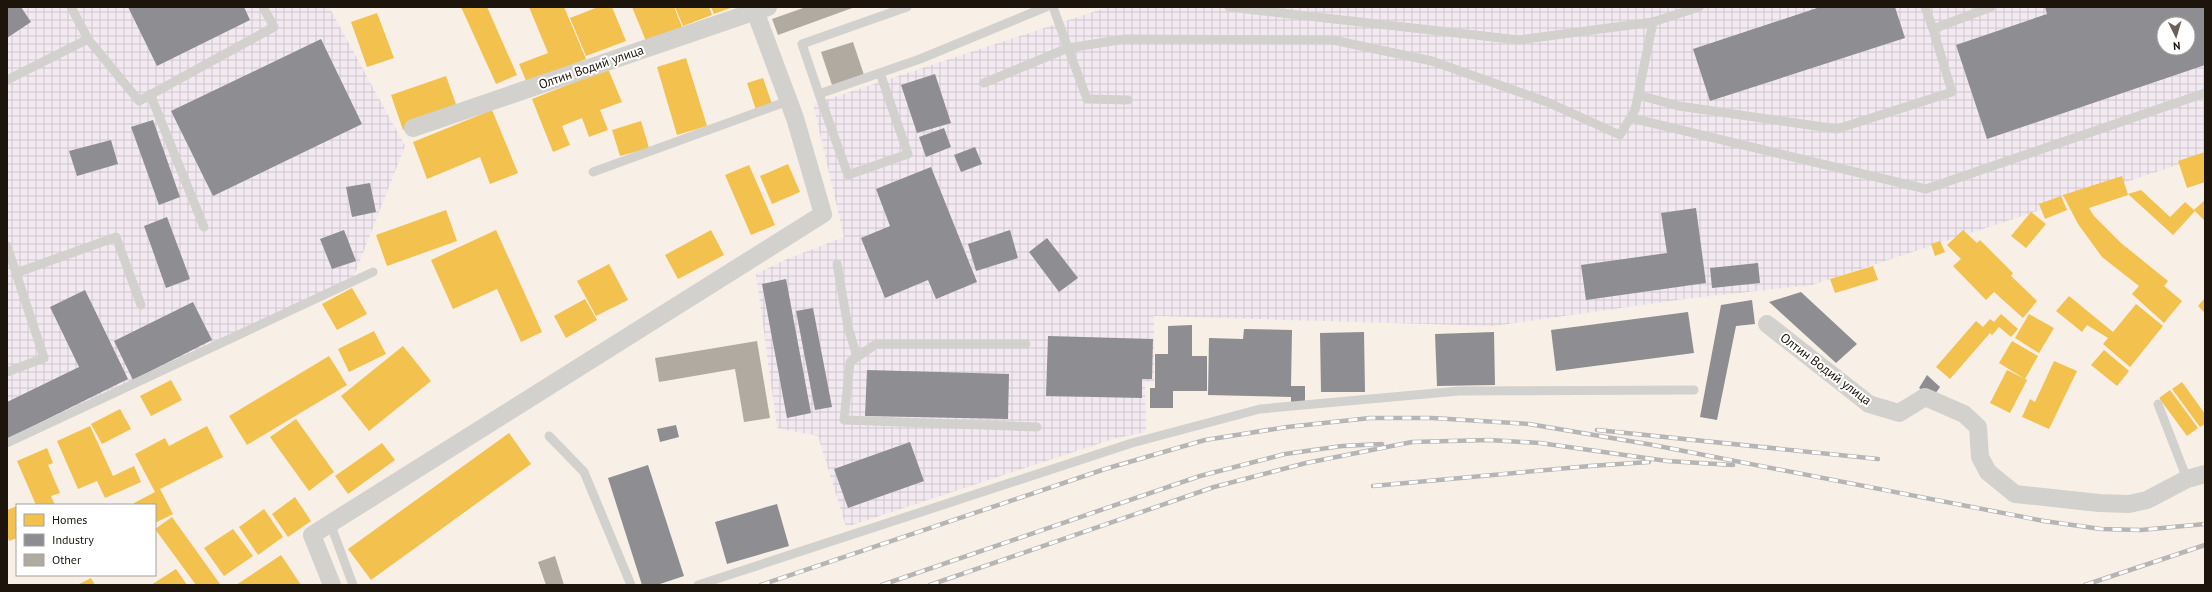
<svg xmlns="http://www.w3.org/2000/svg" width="2212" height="592" viewBox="0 0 2212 592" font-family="'PT Sans',sans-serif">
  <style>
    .industrial { fill: url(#industrial-grid); fill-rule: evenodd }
    .homes { fill: #f2c14e }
    .industry { fill: #8d8d92; fill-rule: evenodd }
    .building { fill: #b1aaa1 }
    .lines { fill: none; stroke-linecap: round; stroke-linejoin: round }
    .service { stroke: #d2d1ce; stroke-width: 9 }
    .minor { stroke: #d2d1ce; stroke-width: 18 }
    .rail-casing { stroke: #b7b5b3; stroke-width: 4.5 }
    .rail { stroke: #fff; stroke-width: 3; stroke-dasharray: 9; stroke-linecap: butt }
    .labels { text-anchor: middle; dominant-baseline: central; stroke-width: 4; stroke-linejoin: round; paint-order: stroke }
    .street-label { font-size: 13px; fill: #1d150c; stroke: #fff }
  </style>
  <defs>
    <pattern id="industrial-grid" width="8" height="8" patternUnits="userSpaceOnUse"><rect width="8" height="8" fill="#f3e9f1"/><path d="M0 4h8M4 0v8" fill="none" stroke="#d0c7cd"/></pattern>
  </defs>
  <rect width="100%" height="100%" fill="#f8f0e7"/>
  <!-- industrial -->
  <g class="industrial">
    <path d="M7,7h322l76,139 -53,135 -345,160z"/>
    <path d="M1108,7h1097v149l-393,129 -120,13 -198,28 -340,-10v65l-9,1 1,50 -33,7 -267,88 -28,-91 -41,-8 -21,-154 31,-15 57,-22 -31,-133zM2164,24h24v24h-24z"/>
  </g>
  <!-- homes -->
  <g class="homes">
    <path d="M461,7h26l30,68 -21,9z"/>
    <path d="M529,7h35l22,52 -59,24 -8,-19 29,-11z"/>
    <path d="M598,7h14l14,34 -40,15 -16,-38z"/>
    <path d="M632,7h42l8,20 -36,14z"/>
    <path d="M675,7h34l3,8 -29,11z"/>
    <path d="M711,7h22l-19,7z"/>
    <path d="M377,13l17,45 -27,9 -16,-45z"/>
    <path d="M686,58l21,68 -30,9 -20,-68z"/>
    <path d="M608,69l14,33 -22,8 8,20 -19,7 -7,-19 -20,8 8,19 -17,7 -21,-53z"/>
    <path d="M446,76l12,34 -55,20 -12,-35z"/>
    <path d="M763,78l9,26 -16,6 -9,-27z"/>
    <path d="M492,110l26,63 -28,11 -10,-27 -53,22 -14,-37z"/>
    <path d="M641,121l8,27 -29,8 -8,-26z"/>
    <path d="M2205,152v30l-18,6 -9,-27z"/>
    <path d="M788,164l12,28 -28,12 -12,-28z"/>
    <path d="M749,165l26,60 -24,10 -26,-60z"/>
    <path d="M2122,176l6,19 -39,13 5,8 27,27 47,38 -4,5 18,15 -18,22 -32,-29 7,-8 -37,-29 -24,-33 -15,-29z"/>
    <path d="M2141,190l29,27 15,-15 9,8 11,-10v21l-10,-10 -22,24 -45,-41z"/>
    <path d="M2061,196l6,14 -22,9 -6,-15z"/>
    <path d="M446,210l11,31 -70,25 -11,-31z"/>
    <path d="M2031,212l15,12 -20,24 -15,-12z"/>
    <path d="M496,230l46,102 -21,10 -24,-53 -44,20 -22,-49z"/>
    <path d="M711,230l13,25 -46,24 -13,-24z"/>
    <path d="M1963,230l14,13 3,-3 33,33 -2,3 26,25 -14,17 -29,-26 -8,8 -33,-34 8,-7 -14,-14z"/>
    <path d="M1940,241l5,11 -10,4 -4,-12z"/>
    <path d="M609,264l19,36 -32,16 -19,-35z"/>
    <path d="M1873,266l5,14 -43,13 -5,-14z"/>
    <path d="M352,288l15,26 -30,16 -15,-26z"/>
    <path d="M2069,296l44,36 23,-28 27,22 -33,41 -27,-23 5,-6 -21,-13 -5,7 -26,-21z"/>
    <path d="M2205,298v15l-7,-7z"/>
    <path d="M585,299l12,21 -31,18 -12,-22z"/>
    <path d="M2001,314l17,15 -7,8 -12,-10 -7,8 -2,-2 -40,46 -14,-12 40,-46 7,6 7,-8 4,3z"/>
    <path d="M2029,314l25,14 -15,25 -24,-15z"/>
    <path d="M374,331l12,23 -37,18 -11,-23z"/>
    <path d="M2012,341l26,15 -13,23 -26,-16z"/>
    <path d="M403,346l28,35 -62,50 -28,-35z"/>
    <path d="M2104,350l25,21 -12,15 -26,-21z"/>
    <path d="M329,356l18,29 -100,60 -18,-29z"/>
    <path d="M2054,361l23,10 -28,58 -27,-12 8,-18 5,3z"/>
    <path d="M2007,370l20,10 -17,33 -20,-10z"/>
    <path d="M171,380l11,20 -31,16 -11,-20z"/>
    <path d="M2182,382l23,32v10l-5,3 -28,-38z"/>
    <path d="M2170,390l28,38 -11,8 -28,-38z"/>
    <path d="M120,409l11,20 -29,15 -11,-20z"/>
    <path d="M296,419l38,53 -25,19 -39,-54z"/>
    <path d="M90,426l23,50 21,-10 7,16 -36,16 -8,-17 -19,8 -21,-48z"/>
    <path d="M207,426l16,31 -63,32 13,25 -18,9v-18h-20l-1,-2 21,-11 -20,-38 30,-16 4,8z"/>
    <path d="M509,433l22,31 -160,116 -23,-31z"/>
    <path d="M382,443l13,17 -47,34 -13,-18z"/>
    <path d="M47,448l6,15 -5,2 12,28 -9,3 4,9h-19l-19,-44z"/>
    <path d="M295,497l16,24 -23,16 -16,-23z"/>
    <path d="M17,506v32l-8,3 -2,-6v-25z"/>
    <path d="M264,509l19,28 -25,18 -19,-28z"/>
    <path d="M172,517l48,67 -24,1 -41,-56z"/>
    <path d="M233,529l20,27 -29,20 -20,-28z"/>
    <path d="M281,555l20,30h-65z"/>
    <path d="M176,569l11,16h-36z"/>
    <path d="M91,578l4,7h-18z"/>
  </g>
  <!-- industry -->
  <g class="industry">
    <path d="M7,7h14l10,15 -24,16z"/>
    <path d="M128,7h116l6,13 -93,46z"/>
    <path d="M1820,7h75l10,31 -195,63 -17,-52z"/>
    <path d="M2045,7h160v58l-218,74 -31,-94 91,-31zM2164,24h24v24h-24z"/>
    <path d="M321,39l41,85 -149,72 -42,-85z"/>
    <path d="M935,74l16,49 -34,10 -16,-48z"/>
    <path d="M153,120l27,77 -21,8 -28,-78z"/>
    <path d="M944,128l7,19 -25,10 -7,-20z"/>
    <path d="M111,140l7,24 -41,12 -8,-25z"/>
    <path d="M975,147l7,17 -21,8 -7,-17z"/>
    <path d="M931,167l46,115 -41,17 -8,-19 -43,18 -24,-60 29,-12 -14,-37z"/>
    <path d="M370,183l6,29 -24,5 -6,-30z"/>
    <path d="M1696,208l10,75 -120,17 -5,-35 86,-12 -6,-40z"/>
    <path d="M167,217l23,62 -24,9 -22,-62z"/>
    <path d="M344,230l12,31 -24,8 -12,-30z"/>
    <path d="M1010,230l8,28 -42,13 -8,-27z"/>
    <path d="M1047,238l31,40 -19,14 -30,-40z"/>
    <path d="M1758,263l2,20 -48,5 -2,-20z"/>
    <path d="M786,279l25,134 -24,5 -25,-134z"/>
    <path d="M85,290l43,89 -121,60v-37l72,-35 -29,-60z"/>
    <path d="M1801,292l56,52 -21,19 -67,-61z"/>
    <path d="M1752,300l3,24 -19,2 -19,94 -17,-3 21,-112z"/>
    <path d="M193,302l19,38 -79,40 -19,-39z"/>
    <path d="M813,308l19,99 -17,3 -19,-99z"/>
    <path d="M1688,312l6,41 -138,18 -5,-41z"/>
    <path d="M1192,325v31h15v35h-34v17h-23v-20h5v-34h13v-28z"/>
    <path d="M1244,329l48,1 -1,56h14v16h-14v-5l-83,-2 1,-57 34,1z"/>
    <path d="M1364,332l1,60h-44l-1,-59z"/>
    <path d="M1494,332l1,53 -58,1 -2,-52z"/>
    <path d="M1048,336l105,3 -1,40h-10v19l-96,-2z"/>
    <path d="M867,370l142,4 -1,45 -143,-3z"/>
    <path d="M1927,375l13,12 -7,10 -14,-9z"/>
    <path d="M676,425l3,12 -19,5 -3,-13z"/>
    <path d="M910,442l14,39 -76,27 -14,-39z"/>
    <path d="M648,465l36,111 -27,9h-15l-34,-107z"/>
    <path d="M777,504l12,42 -62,18 -12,-42z"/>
  </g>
  <!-- building -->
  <g class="building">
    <path d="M806,7h49l-77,28 -6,-16z"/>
    <path d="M853,42l11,33 -32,10 -11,-33z"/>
    <path d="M757,341l13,77 -26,4 -9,-53 -76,13 -4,-24z"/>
    <path d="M555,556l9,29h-18l-8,-23z"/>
  </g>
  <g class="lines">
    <!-- service -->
    <g class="service">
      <path d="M71,7l17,32 51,62 135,-74 -11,-20"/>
      <path d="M907,7l-105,37 17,50 101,-35 126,-52"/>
      <path d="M1053,7l15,41 57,-9 208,1 99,21 115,41 73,33 15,-25 18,-88 46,-15"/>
      <path d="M1229,7l290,33 134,-18"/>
      <path d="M1925,7l8,22 58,-22"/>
      <path d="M7,80l81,-41"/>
      <path d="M984,83l84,-35 19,51 41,1"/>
      <path d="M150,94l54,133"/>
      <path d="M819,94l29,81 60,-21 -28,-81"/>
      <path d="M1638,95l41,11 158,23 115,-37 -19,-63"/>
      <path d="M1631,118l295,71 279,-96"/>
      <path d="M593,172l195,-71"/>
      <path d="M7,246l9,27"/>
      <path d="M837,264l11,63 9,30"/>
      <path d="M1026,344h-150l-26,18 -6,58 193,7"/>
      <path d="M7,372l37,-14 -28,-85 100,-36 25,68"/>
      <path d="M2158,404l29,75"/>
      <path d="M549,436l35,36 47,113"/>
      <path d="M7,443l366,-171"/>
      <path d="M330,523l23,62"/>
      <path d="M698,585l434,-142 128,-34 199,-18 235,-1"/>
    </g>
    <!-- minor -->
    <g class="minor">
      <path d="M413,128l355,-121"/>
      <path d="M1767,324l102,80 30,9 26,-16 39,17 14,13 2,30 8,15 27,22 84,9 30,1 18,-4 40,-21 18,-5"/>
      <path d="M332,585l-20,-50 511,-321 -28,-96 -40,-107"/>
    </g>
    <defs>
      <g id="rail">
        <path d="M1597,430l281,29"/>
        <path d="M1373,486l217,-20 59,-4"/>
        <path d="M761,585l344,-116 100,-29 82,-13 83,-9h62l97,6 124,21 391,76 57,8 40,1 64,-6"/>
        <path d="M882,585l318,-109 85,-22 57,-8 40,-2"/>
        <path d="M930,585l284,-98 92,-24 106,-21 77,-2 51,3 127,18 66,4"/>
        <path d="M2085,585l120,-40"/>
      </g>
    </defs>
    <!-- rail casing -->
    <use href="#rail" class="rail-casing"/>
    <!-- rail -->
    <use href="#rail" class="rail"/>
  </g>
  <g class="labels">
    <!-- street labels -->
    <g class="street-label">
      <text transform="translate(591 67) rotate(-19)">Олтин Водий улица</text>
      <text transform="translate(1826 369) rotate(37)">Олтин Водий улица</text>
    </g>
  </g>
  <!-- border -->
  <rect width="2212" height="592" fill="none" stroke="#1d150c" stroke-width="16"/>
  <!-- legend -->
  <rect x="16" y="504" width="140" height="72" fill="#ffffff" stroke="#a5a19e"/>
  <rect x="24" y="514" width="20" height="12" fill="#f2c14e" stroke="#a5a19e"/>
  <text x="52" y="524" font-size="12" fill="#1d150c">Homes</text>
  <rect x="24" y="534" width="20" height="12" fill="#8d8d92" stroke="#a5a19e"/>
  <text x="52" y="544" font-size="12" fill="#1d150c">Industry</text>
  <rect x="24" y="554" width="20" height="12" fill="#b1aaa1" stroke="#a5a19e"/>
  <text x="52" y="564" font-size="12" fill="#1d150c">Other</text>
  <!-- north arrow -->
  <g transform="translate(2176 36) rotate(175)"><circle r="19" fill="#ffffff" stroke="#a5a19e"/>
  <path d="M0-3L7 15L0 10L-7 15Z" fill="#6a6259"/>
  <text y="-6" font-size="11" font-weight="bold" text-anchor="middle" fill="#1d150c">N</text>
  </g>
</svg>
